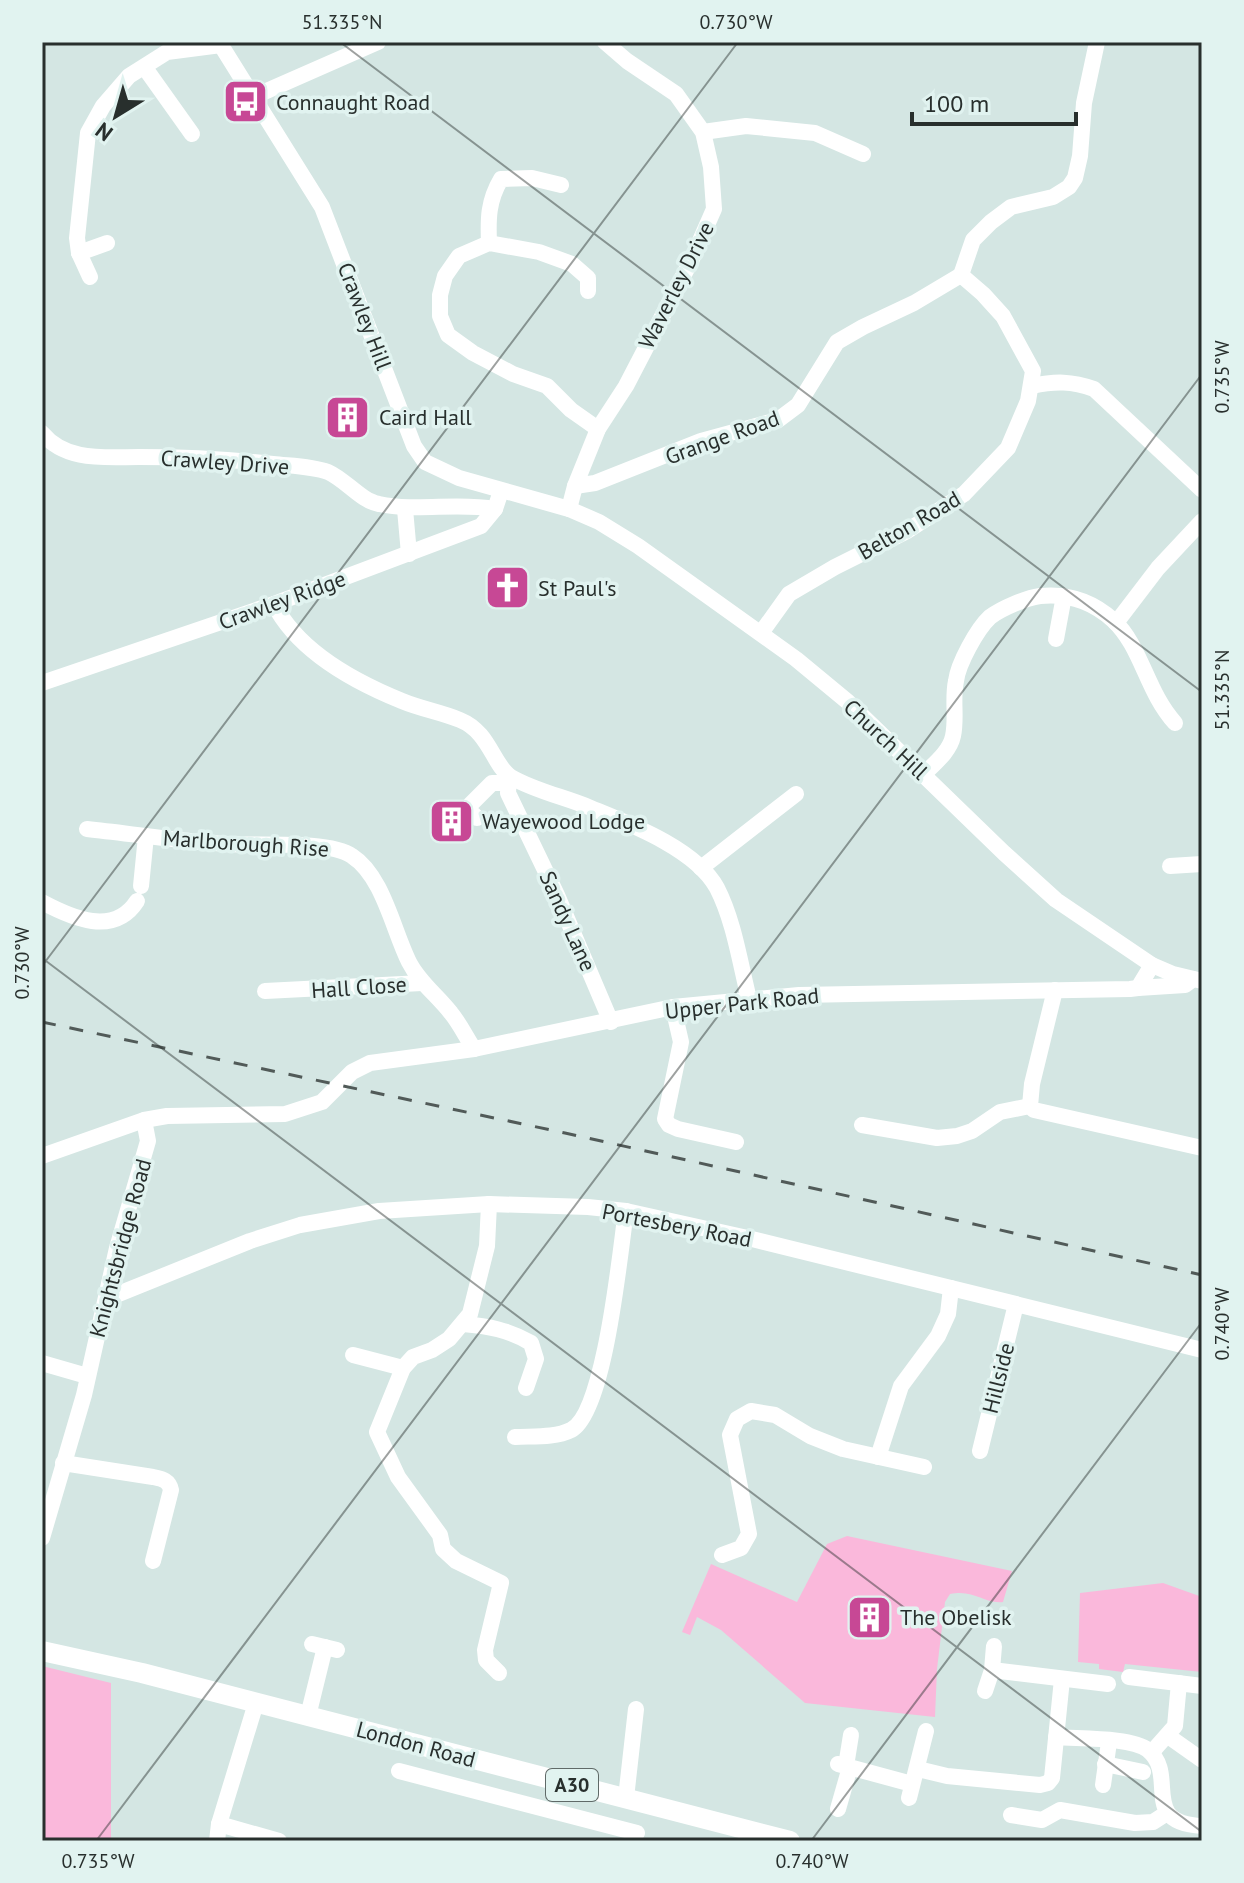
<svg xmlns="http://www.w3.org/2000/svg" width="1244" height="1883" viewBox="0 0 1244 1883" font-family="'PT Sans',sans-serif">
  <style>
    .green { fill: #fab8db }
    .lines { fill: none; stroke-linecap: round; stroke-linejoin: round }
    .minor { stroke: #fff; stroke-width: 16 }
    .major { stroke: #fff; stroke-width: 20 }
    .rail { stroke: #515a58; stroke-width: 3; stroke-dasharray: 14 14; stroke-linecap: butt }
    .ticks { fill: none; stroke: #282f2d; stroke-width: 2; stroke-opacity: 0.45 }
    .labels { text-anchor: middle; dominant-baseline: central; stroke-width: 7; stroke-linejoin: round; paint-order: stroke }
    .shield { fill: #e1f3f0; stroke: #606a68; stroke-width: 2 }
    .shield-label { font-size: 20px; font-weight: bold; fill: #282f2d }
    .poi-label { font-size: 22px; fill: #282f2d; stroke: #e1f3f0; text-anchor: start }
    .street-label { font-size: 22px; fill: #282f2d; stroke: #e1f3f0 }
    .neatline { fill: none; stroke: #282f2d; stroke-width: 3 }
    .ticks-label { font-size: 20px; text-anchor: middle; fill: #282f2d }
  </style>
  <rect width="100%" height="100%" fill="#d4e6e3"/>
  <!-- green -->
  <g class="green">
    <path d="M847,1536l165,35 -9,31c-20,2 -28,-13 -53,-8l-5,8 -8,67 -2,48 -130,-14 -84,-73 -24,-13 -7,18 -8,-3 29,-68 86,38 30,-58z"/>
    <path d="M1163,1583l39,14v75l-77,-8 -2,8 -24,-3v-5l-21,-2 2,-69z"/>
    <path d="M42,1666l69,17v158h-69z"/>
  </g>
  <g class="lines">
    <!-- minor -->
    <g class="minor">
      <path d="M219,42l103,165 92,239 11,16 34,16 110,31 30,13 39,24 158,113 52,43 156,151 52,47 96,65 21,9 29,7"/>
      <path d="M145,68l47,66"/>
      <path d="M253,97l125,-55"/>
      <path d="M703,132l43,-6 69,7 48,21"/>
      <path d="M489,243c-1,-24 -1,-42 12,-64l31,-1 29,7"/>
      <path d="M79,253l28,-10"/>
      <path d="M961,275l12,-35 18,-18 20,-15 42,-10 16,-10 6,-9 5,-22 4,-53 13,-61"/>
      <path d="M90,277l-11,-24 -2,-15 11,-105 15,-27 26,-30 38,-24 54,-7"/>
      <path d="M588,291v-13l-16,-14 -33,-12 -50,-9 -30,13 -14,20 -5,19v21l8,19 25,18 40,21 34,12 24,24 27,19"/>
      <path d="M1032,386c23,-5 40,-5 62,3l108,101"/>
      <path d="M42,433c24,29 62,24 97,24 45,0 89,2 134,7 18,2 38,2 55,8 18,8 33,29 51,32 39,8 77,-2 116,5"/>
      <path d="M575,486l20,-3 106,-42 77,-21 20,-15 39,-63 26,-15 51,-24 47,-28"/>
      <path d="M405,509l4,45"/>
      <path d="M569,509l6,-23 23,-57 28,-43 66,-127 22,-50 -3,-42 -8,-35 -27,-38 -49,-33 -22,-19"/>
      <path d="M274,604c24,47 81,78 128,97 19,8 39,11 58,19 30,12 33,46 51,57 24,14 54,20 80,31 39,16 105,41 126,80 17,33 23,75 32,111"/>
      <path d="M1116,623l42,-55 44,-47"/>
      <path d="M761,633l28,-39 46,-27 72,-36 57,-37 44,-46 20,-47 5,-30 -30,-55 -20,-22 -22,-19"/>
      <path d="M1056,639l8,-43"/>
      <path d="M42,683l232,-79 207,-78 14,-17 6,-18"/>
      <path d="M924,774c11,-11 26,-23 29,-38 4,-18 -1,-37 3,-55 2,-17 21,-52 34,-64 12,-9 36,-19 50,-21 29,-3 52,5 73,24 29,27 33,71 62,103"/>
      <path d="M509,776l-1,17 49,102 54,127"/>
      <path d="M477,818l-10,-10 25,-25h17"/>
      <path d="M87,829c46,5 93,12 139,15 30,2 103,-4 126,12 31,20 41,74 57,106 10,20 28,33 42,51 9,11 15,24 23,36"/>
      <path d="M1170,866l32,-2"/>
      <path d="M701,868l95,-74"/>
      <path d="M141,886l5,-50"/>
      <path d="M42,902c30,16 72,35 95,-1"/>
      <path d="M1138,988l47,-3 8,-6"/>
      <path d="M1055,990l-23,94 -2,22 4,4 168,38"/>
      <path d="M265,991l157,-8"/>
      <path d="M673,1007l8,35 -16,77 4,6 9,4 58,13"/>
      <path d="M862,1125l75,13 20,-2 15,-5 28,-19 30,-6"/>
      <path d="M42,1156l102,-36 23,-4 118,-2 37,-12 30,-30 18,-9 104,-14 199,-42 126,-12 331,-6 8,-1 14,-23"/>
      <path d="M489,1204l-2,42 -17,68 -21,25 -17,11 -19,7 -10,11 -26,64 21,45 42,58 3,14 13,12 45,22 -16,67 1,10 13,13"/>
      <path d="M106,1299l144,-58 50,-16 79,-14 110,-7 99,3 38,4 126,28 450,111"/>
      <path d="M463,1324c25,2 46,6 68,19l5,16 -10,29"/>
      <path d="M353,1355l50,13"/>
      <path d="M42,1363l45,13"/>
      <path d="M515,1437c18,-1 40,1 56,-7 34,-17 49,-178 55,-219"/>
      <path d="M980,1451l36,-147"/>
      <path d="M878,1457l23,-71 37,-50 10,-22 3,-26"/>
      <path d="M63,1463l90,14c9,2 16,3 18,13l-18,71"/>
      <path d="M42,1538l42,-143 33,-147 31,-107 -4,-21"/>
      <path d="M722,1555l19,-7 8,-14 -19,-99 7,-16 14,-8 24,4 35,21 33,13 81,18"/>
      <path d="M312,1644l25,6"/>
      <path d="M992,1670l116,14"/>
      <path d="M1129,1677l73,9"/>
      <path d="M985,1691l7,-21 2,-24"/>
      <path d="M308,1716l17,-69"/>
      <path d="M1168,1736l34,24"/>
      <path d="M1056,1737c23,2 75,0 92,13 31,25 -10,73 54,76"/>
      <path d="M1152,1752l23,-26 4,-43"/>
      <path d="M838,1764l74,20"/>
      <path d="M1105,1764l38,8"/>
      <path d="M846,1766l5,-31"/>
      <path d="M918,1769l29,7 93,9 8,-2 4,-5 10,-99"/>
      <path d="M399,1771l238,62"/>
      <path d="M1103,1785l6,-43"/>
      <path d="M626,1798l10,-89"/>
      <path d="M909,1798l17,-67"/>
      <path d="M838,1809l12,-42"/>
      <path d="M1011,1815l31,5 18,-10 75,13 18,-1 14,-9"/>
      <path d="M219,1824l60,17"/>
      <path d="M217,1841l2,-17 37,-121"/>
    </g>
    <!-- major -->
    <path class="major" d="M42,1651l100,22 648,168"/>
    <!-- rail -->
    <path class="rail" d="M42,1022l523,111 637,142"/>
  </g>
  <!-- ticks -->
  <path class="ticks" d="M340,42l862,650M42,958l1160,874M42,966l696,-924M96,1841l1106,-1467M811,1841l391,-519"/>
  <!-- icons -->
  <defs>
    <symbol id="bus-square" viewBox="-11 -11 22 22"><rect x="-9" y="-9" width="18" height="18" rx="4" fill="#c74895" stroke="#e1f3f0"/><path d="M-5-6H5V4H4V6H2V4H-2V6H-4V4H-5ZM-3.5-4V0h7V-4ZM-3.5 1.2v1.5H-2V1.2ZM2 1.2v1.5H3.5V1.2Z" fill="#fff"/></symbol>
    <symbol id="building-square" viewBox="-11 -11 22 22"><rect x="-9" y="-9" width="18" height="18" rx="4" fill="#c74895" stroke="#e1f3f0"/><path d="M-4-6H4V6H1V3H-1V6H-4ZM-2.5-4.3h1.7v1.8h-1.7ZM.8-4.3h1.7v1.8H.8ZM-2.5-1h1.7V.8h-1.7ZM.8-1h1.7V.8H.8Z" fill="#fff"/></symbol>
    <symbol id="church-square" viewBox="-11 -11 22 22"><rect x="-9" y="-9" width="18" height="18" rx="4" fill="#c74895" stroke="#e1f3f0"/><path d="M-1.2-6h2.4v3.5h3.3v2.4h-3.3V6h-2.4V-.1h-3.3v-2.4h3.3Z" fill="#fff"/></symbol>
  </defs>
  <g fill-rule="evenodd">
    <use href="#bus-square" x="220" y="76" width="51" height="51"/>
    <use href="#building-square" x="322" y="392" width="51" height="51"/>
    <use href="#church-square" x="482" y="562" width="51" height="51"/>
    <use href="#building-square" x="426" y="796" width="51" height="51"/>
    <use href="#building-square" x="844" y="1592" width="51" height="51"/>
  </g>
  <g class="labels">
    <!-- shield labels -->
    <rect class="shield" x="546" y="1769" width="52" height="32" rx="6"/>
    <g class="shield-label">
      <text x="572" y="1785">A30</text>
    </g>
    <!-- poi labels -->
    <g class="poi-label">
      <text x="276" y="102">Connaught Road</text>
      <text x="379" y="417">Caird Hall</text>
      <text x="538" y="588">St Paul's</text>
      <text x="482" y="821">Wayewood Lodge</text>
      <text x="900" y="1617">The Obelisk</text>
    </g>
    <!-- street labels -->
    <g class="street-label">
      <text transform="translate(676 285) rotate(-63)">Waverley Drive</text>
      <text transform="translate(365 316) rotate(69)">Crawley Hill</text>
      <text transform="translate(722 437) rotate(-20)">Grange Road</text>
      <text transform="translate(225 462) rotate(4)">Crawley Drive</text>
      <text transform="translate(909 525) rotate(-30)">Belton Road</text>
      <text transform="translate(282 600) rotate(-20)">Crawley Ridge</text>
      <text transform="translate(886 739) rotate(43)">Church Hill</text>
      <text transform="translate(246 843) rotate(4)">Marlborough Rise</text>
      <text transform="translate(568 921) rotate(66)">Sandy Lane</text>
      <text transform="translate(359 987) rotate(-4)">Hall Close</text>
      <text transform="translate(742 1003) rotate(-6)">Upper Park Road</text>
      <text transform="translate(677 1225) rotate(11)">Portesbery Road</text>
      <text transform="translate(120 1248) rotate(-75)">Knightsbridge Road</text>
      <text transform="translate(998 1378) rotate(-76)">Hillside</text>
      <text transform="translate(416 1744) rotate(15)">London Road</text>
    </g>
  </g>
  <!-- border -->
  <rect width="1244" height="1883" fill="none" stroke="#e1f3f0" stroke-width="88"/>
  <!-- north arrow -->
  <g transform="translate(116 116) rotate(217)" stroke="#e1f3f0" stroke-width="6" paint-order="stroke">
  <path d="M0-6L14 30L0 20L-14 30Z" fill="#282f2d"/>
  <text y="-12" font-size="22" font-weight="bold" text-anchor="middle" fill="#282f2d">N</text>
  </g>
  <!-- scale -->
  <path d="M912 112v12h164v-12" fill="none" stroke="#282f2d" stroke-width="4"/>
  <text x="924" y="112" font-size="24" fill="#282f2d" stroke="#e1f3f0" stroke-width="6" paint-order="stroke">100 m</text>
  <rect x="44" y="44" width="1156" height="1795" class="neatline"/>
  <g class="ticks-label">
    <text x="342" y="29">51.335°N</text>
    <text x="736" y="29">0.730°W</text>
    <text transform="translate(1222 377) rotate(-90)" y="7">0.735°W</text>
    <text transform="translate(1222 690) rotate(-90)" y="7">51.335°N</text>
    <text transform="translate(22 963) rotate(-90)" y="7">0.730°W</text>
    <text transform="translate(1222 1324) rotate(-90)" y="7">0.740°W</text>
    <text x="98" y="1868">0.735°W</text>
    <text x="812" y="1868">0.740°W</text>
  </g>
</svg>
